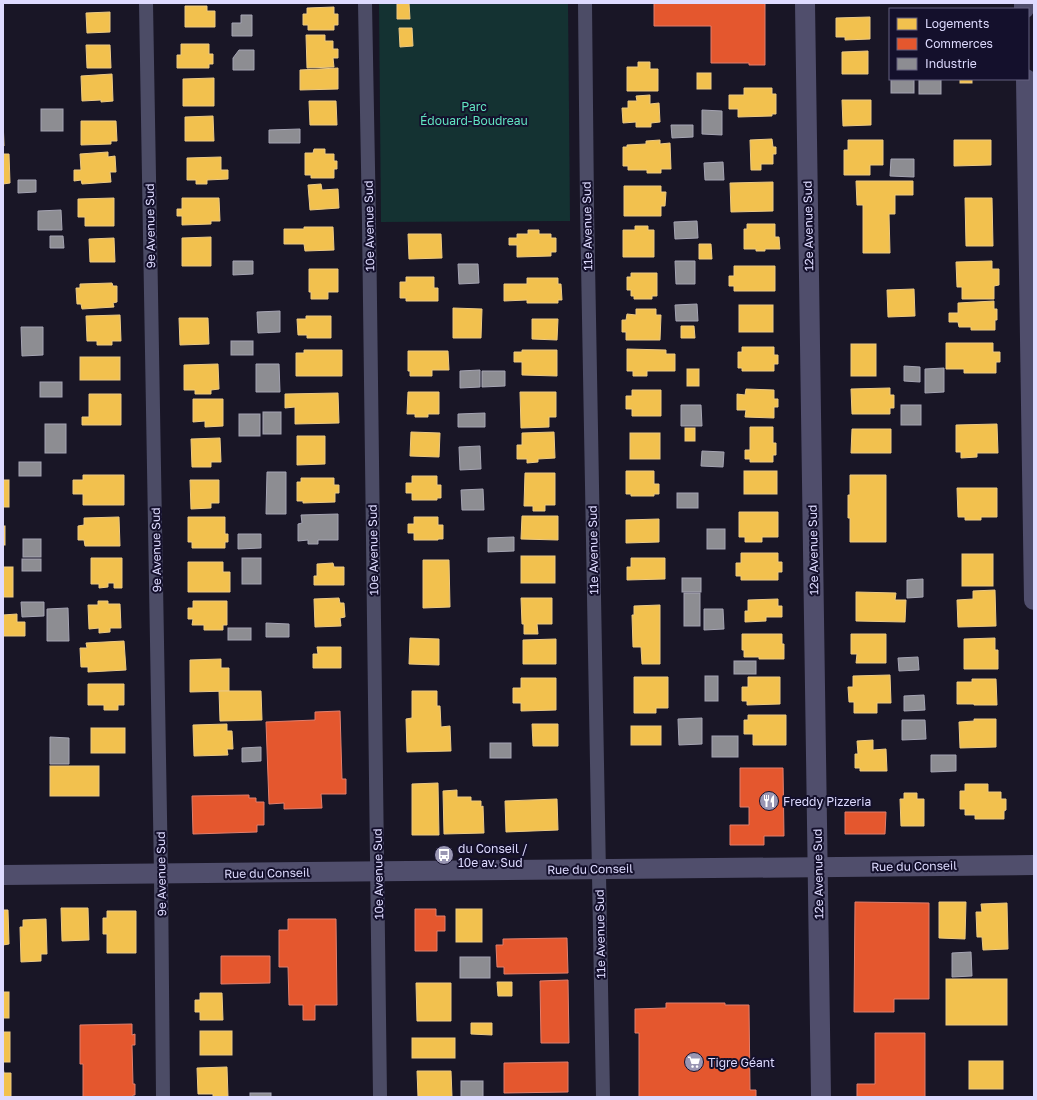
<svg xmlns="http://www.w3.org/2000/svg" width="1037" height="1100" viewBox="0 0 1037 1100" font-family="'Golos Text',sans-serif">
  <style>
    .green { fill: #143232 }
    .homes { fill: #f2c14e; stroke: #ecc983 }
    .shops { fill: #e4572e; stroke: #e27f6d }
    .industry { fill: #8d8d92; stroke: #a5a4b3 }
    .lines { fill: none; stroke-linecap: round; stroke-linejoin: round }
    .street { stroke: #4c4c66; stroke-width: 14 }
    .secondary { stroke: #504e6c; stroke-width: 20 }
    .labels { text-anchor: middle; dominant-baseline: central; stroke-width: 4; stroke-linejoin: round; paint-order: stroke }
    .park-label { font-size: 12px; fill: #61e5c1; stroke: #14102c }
    .street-label { font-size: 12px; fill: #dedbff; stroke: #14102c }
    .poi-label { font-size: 12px; fill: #dedbff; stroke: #14102c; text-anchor: start }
  </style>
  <rect width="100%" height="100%" fill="#191626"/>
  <!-- green -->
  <path class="green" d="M379,3h189l2,218 -189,1z"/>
  <!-- homes -->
  <g class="homes">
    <path d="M397,3h12l1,16h-13z"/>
    <path d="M185,6h22v5h8v16h-30z"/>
    <path d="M334,7v7h4v11h-4v5h-26v-5h-5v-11h4v-6z"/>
    <path d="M110,12v20l-23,1 -1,-20z"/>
    <path d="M870,17v22l-25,1v-3h-9v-19z"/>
    <path d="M399,28h13l1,18 -13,1z"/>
    <path d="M306,35h19v6h8v8h5v9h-5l1,9 -27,1z"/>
    <path d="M181,44h28v10h4v10h-4v4h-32v-13h4z"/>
    <path d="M86,45h24l1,23h-24z"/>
    <path d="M868,51v23h-26v-22z"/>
    <path d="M638,62h12v7h8v22h-31v-24h11z"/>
    <path d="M338,68v21l-38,1v-20z"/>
    <rect x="697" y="73" width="14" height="16"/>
    <path d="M112,74l1,27 -12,1v-2l-19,1 -1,-25z"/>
    <path d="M214,78v28h-31v-27z"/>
    <rect x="960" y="79" width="12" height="4"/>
    <path d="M744,88h28v6h4v20h-4v2l-34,1v-8h-9v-14h15z"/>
    <path d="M650,95v9l9,-1 1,19 -9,1v4h-15v-5l-13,1 -1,-15h6v-7h9l-1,-5z"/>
    <path d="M842,100h29v25l-28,1z"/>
    <path d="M309,101h27l1,24h-27z"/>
    <path d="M213,116l1,25h-29v-24z"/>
    <path d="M3,118l1,28h-1z"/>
    <path d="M81,121h35l1,20h-6v3l-30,1z"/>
    <path d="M772,139l1,8h3v7h-3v10h-12v6h-10l-1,-30z"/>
    <path d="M660,140v4l10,-1 1,26h-10v4h-14v-3h-19v-4h-5v-19h4v-2l19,-1v-3z"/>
    <path d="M848,140h35v25h-13v10h-26v-25h4z"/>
    <path d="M954,140h37v25l-37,1z"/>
    <path d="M314,149h11v5h9v7h3v8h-3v9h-23v-3h-6v-22h8z"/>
    <path d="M108,152v5l7,-1 1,16h-6l1,10 -29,2 -1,-4 -7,1v-11h7l-1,-16z"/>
    <path d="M3,154h6l1,29 -7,1z"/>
    <path d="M221,157v13h7v9l-21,1v4h-11v-4h-9v-22z"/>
    <path d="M856,181h57v14h-18v19h-6l1,39h-27v-48h-6z"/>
    <path d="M773,182v29l-42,1 -1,-29z"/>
    <path d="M321,184l1,6 16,-1 1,19 -29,2 -2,-25z"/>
    <path d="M624,186h37v6h5l-1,14h-4v10h-37z"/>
    <path d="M114,198v28h-29v-9h-7v-18z"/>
    <path d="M182,198h37l1,23h-9v3l-29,1v-9h-5v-7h5z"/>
    <path d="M965,198h27l1,48h-27z"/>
    <path d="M747,224h28v13h4l1,12h-15v2h-9v-2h-12v-20h3z"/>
    <path d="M635,226h13v4h6v27h-31v-27h12z"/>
    <path d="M304,227h29l1,23 -29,1 -1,-7h-20v-15h20z"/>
    <path d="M528,230h11v4h12v4h5v14h-5v4l-34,1v-12h-8v-7h8v-4h11z"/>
    <path d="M408,234h33l1,24 -33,1z"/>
    <path d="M211,237v29h-29v-28z"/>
    <path d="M114,238l1,24h-25l-1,-23z"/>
    <path d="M699,244h12l1,15h-13z"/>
    <path d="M992,261v8h7v16l-5,1v13h-32v-12h-5l-1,-25z"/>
    <path d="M734,266h41v25h-41v-5h-5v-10h5z"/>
    <path d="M309,269h29v23h-10v7h-17v-7h-2z"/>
    <path d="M631,273h26v23h-5v3h-18v-3h-3v-6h-4v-13h4z"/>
    <path d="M406,277h28v11h4v13h-32v-3h-6v-16h6z"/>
    <path d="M527,278h31v6h3l1,16h-4v3h-31v-3l-23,1v-17h23z"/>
    <path d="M112,283l1,3h4v16l-4,1 1,4 -32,2 -1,-5h-4l-1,-16h4v-4z"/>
    <path d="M914,289l1,27 -27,1 -1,-27z"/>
    <path d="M994,301v8h3v11h-2v10h-24v-3h-12l-1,-5h-9v-9h9v-10z"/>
    <rect x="739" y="305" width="34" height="27"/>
    <path d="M453,308l29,1 -1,29h-28z"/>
    <path d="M636,309h20v6h5l-1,25h-34v-8h-4v-12h4l1,-6 9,1z"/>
    <path d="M120,315l1,26h-9v4h-15v-4h-10l-1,-25z"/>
    <path d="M306,316h25v22h-24v-3h-9l-1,-16h9z"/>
    <path d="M179,318h29l1,26 -29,1z"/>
    <path d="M532,319h26l-1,21 -25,-1z"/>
    <path d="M681,326h13l1,12h-14z"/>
    <path d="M946,343h47v9h7v10h-4v11h-32v-4h-18z"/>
    <rect x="851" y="344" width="25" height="32"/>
    <path d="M742,347h32v8h4v9h-4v7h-32v-3h-4v-16h4z"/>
    <path d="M627,349l39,1v4h9v17h-28v5h-14v-5h-6z"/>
    <path d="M304,350h38v26h-46v-23h8z"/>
    <path d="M522,350h35v26l-35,-1v-13h-8v-10h8z"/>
    <path d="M408,351h40l1,19h-17v6h-22v-5h-2z"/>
    <rect x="80" y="357" width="40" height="23"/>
    <path d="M218,364l1,25 -8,1v4h-16v-4h-11v-25z"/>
    <rect x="687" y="369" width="12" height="17"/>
    <path d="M890,388v7h4v13h-4v6h-38l-1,-25z"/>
    <path d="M746,389l28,1v9h4v8h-4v11l-29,-1 1,-7h-9v-16l8,1z"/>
    <path d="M632,390h29v26h-29v-7h-6v-13h6z"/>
    <path d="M408,392h31v22h-11v3h-13v-3h-8z"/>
    <path d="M520,392h36v25h-7v10l-28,1z"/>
    <path d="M338,393l1,30 -44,1v-17l-10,1v-14z"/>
    <path d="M89,394h32v31h-39v-8h7z"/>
    <path d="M193,399h30v27l-18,1v-6l-12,1z"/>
    <path d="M997,424l1,29h-21v4l-16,1v-6h-5v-27z"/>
    <path d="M750,427h23v16h3v12h-3v7h-23v-3h-5v-9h5z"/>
    <rect x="685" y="428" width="10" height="13"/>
    <path d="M852,429h39v24h-40z"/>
    <path d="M411,432l29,1 -1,24 -29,-1z"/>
    <path d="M554,432l1,26 -17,1v3l-11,1v-4h-10v-14h5v-12z"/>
    <rect x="630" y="433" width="30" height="26"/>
    <path d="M297,436h28v28l-28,1z"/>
    <path d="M220,438l1,24h-10v5h-19l-1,-28z"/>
    <path d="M626,471h28v13h5v10h-5v2h-23v-2h-5z"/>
    <rect x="744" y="471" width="33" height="23"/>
    <path d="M525,473h30v32h-10v6h-12v-5h-9z"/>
    <path d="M83,475h41v30h-41v-11h-10v-14h10z"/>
    <path d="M850,475h36v67h-36v-24h-2v-23h2z"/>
    <path d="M412,476h25v9h4v13h-4v2h-25v-7h-6v-10h6z"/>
    <path d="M301,478h33v7h5v8h-4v9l-32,1v-2h-6v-19h4z"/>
    <rect x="3" y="480" width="6" height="27"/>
    <path d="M190,480h29v23h-8v5l-20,1z"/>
    <path d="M957,488h40v29h-16v3h-16v-3h-7z"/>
    <path d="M739,512h39v25h-16v5h-17v-5h-6z"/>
    <path d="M522,516h36v24l-37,-1z"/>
    <path d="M119,517l1,29h-35l-1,-6h-6v-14l6,-1v-7z"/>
    <path d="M188,517h37v17h3v8h-3v6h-33v-6h-4z"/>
    <path d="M414,517h24v8h5v14h-5v1h-24v-7h-6v-9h6z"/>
    <path d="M659,519v23l-33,1v-23z"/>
    <rect x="3" y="526" width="2" height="19"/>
    <path d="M741,553h37v9h4v10h-4v8h-37v-4h-5v-13h5z"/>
    <rect x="962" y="554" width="31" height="32"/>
    <rect x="521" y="556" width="34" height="27"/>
    <path d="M91,558h31v30h-8v-5h-6v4l-9,1v-4h-8z"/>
    <path d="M631,558h34v21l-38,1v-13h4z"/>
    <path d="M423,560h26l1,47 -27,1z"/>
    <path d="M188,562h35v10h7v20h-42z"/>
    <path d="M333,563l1,4h10v18h-30v-9h3v-12z"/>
    <rect x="3" y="567" width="10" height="30"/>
    <path d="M995,590l1,36 -38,1 -1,-27 16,-1v-8z"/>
    <path d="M856,592l40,1 -1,7h11l-1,22 -49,-1z"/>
    <path d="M339,598l1,5h4l1,14 -5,1 1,8 -26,1 -1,-28z"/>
    <path d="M521,598h31v26h-15l1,10h-14v-10h-2z"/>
    <path d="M778,599v7h4v11h-16v4l-21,1v-11h3v-11z"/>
    <path d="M98,601h10v3h12l1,24h-11v4l-11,1v-5l-10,1 -1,-24h10z"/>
    <path d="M193,601h34v24h-4v5h-19v-5h-12l1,-6h-5v-11h5z"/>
    <path d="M660,605v59h-18l-1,-17h-8l-1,-32h2v-9z"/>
    <path d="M17,614v8h8v14h-22v-21z"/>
    <path d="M742,634h40v10h2v15h-25v-2h-15v-7h-2z"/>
    <path d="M851,634h35v29h-30l1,-9h-6z"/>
    <path d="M410,638l29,1v26l-30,-1z"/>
    <path d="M995,638v12h3v19h-34v-30z"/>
    <path d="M556,639v25h-33v-24z"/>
    <path d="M124,641l2,29 -38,2v-5h-7l-1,-19h7l-1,-5z"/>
    <path d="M317,647h24v21h-28v-14h5z"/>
    <path d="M221,659v9h8v23l-39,1v-32z"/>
    <path d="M890,675l1,28h-14v10h-23v-11h-5l-1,-15h5v-11z"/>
    <path d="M634,677h34v31h-12v5h-22z"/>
    <path d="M748,677h32v27l-33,1v-4h-5v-14h6z"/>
    <path d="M521,678h35v32l-35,1v-8h-8v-15h8z"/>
    <path d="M972,679h24l1,26h-23v-1h-17v-22h15z"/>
    <path d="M88,684h36v21h-6v5h-14v-5h-16z"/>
    <path d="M219,691h42l1,29 -42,1z"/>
    <path d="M412,691h25v15h3l1,21 9,-1 1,25 -44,1 -1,-33 6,-1z"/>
    <path d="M748,715h38v30h-33v-11h-9v-14h4z"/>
    <path d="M974,719h22v28l-36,1 -1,-26 15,-1z"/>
    <path d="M227,724v7h5l1,18h-6l1,6 -34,1 -1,-31z"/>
    <path d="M532,724h26v22h-25z"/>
    <rect x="631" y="726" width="30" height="19"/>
    <rect x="91" y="728" width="34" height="25"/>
    <path d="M873,740v10l13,-1 1,22h-27v-3h-5v-14h3l-1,-13z"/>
    <rect x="50" y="766" width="49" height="30"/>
    <path d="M438,783l1,52h-27v-51z"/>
    <path d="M965,784h23v8h13v7h5v11l-2,1v8h-29v-4h-10v-6h-5v-18h5z"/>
    <path d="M457,790v7h14v4h10v6l2,-1 1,27 -40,1 -1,-43z"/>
    <path d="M904,793h13v6h7v27h-23l-1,-27h4z"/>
    <path d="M557,799l1,31 -52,2 -1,-31z"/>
    <path d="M939,902h27l-1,37 -26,-1z"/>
    <path d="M1007,903l1,46 -25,1 -1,-13h-5l-1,-25h6l-1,-8z"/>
    <path d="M61,908h27l1,32 -27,1z"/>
    <rect x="456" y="909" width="26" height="33"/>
    <path d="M3,910h5l1,34 -6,1z"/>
    <path d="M107,911h29v42h-29v-19h-4v-16h4z"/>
    <path d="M46,919l1,35h-6v7l-20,1 -1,-35h3v-7z"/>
    <rect x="946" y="979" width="61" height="46"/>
    <path d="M497,982h15v14h-14z"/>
    <path d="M416,983h35v38h-34z"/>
    <rect x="3" y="992" width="6" height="26"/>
    <path d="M200,993h22l1,27h-23v-8h-5v-12h5z"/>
    <path d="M471,1023h21v12l-21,-1z"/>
    <rect x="200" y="1031" width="32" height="24"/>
    <rect x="3" y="1032" width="7" height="30"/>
    <rect x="412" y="1038" width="43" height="20"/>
    <rect x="969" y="1061" width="34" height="28"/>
    <path d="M3,1067l1,6h7v24h-8z"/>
    <path d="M227,1067l1,30h-15v-3h-15l-1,-26z"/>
    <path d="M417,1071h34l1,26h-34z"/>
  </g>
  <!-- shops -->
  <g class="shops">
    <path d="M654,3h111v62h-16v-2h-38v-37h-57z"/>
    <path d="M340,711l2,68h4v15h-25l1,14 -38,1v-6l-15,1 -3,-82 49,-2v-8z"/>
    <path d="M740,768h43l1,68h-20v9h-34v-20h19v-18h-9z"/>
    <path d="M249,795v3h7v4h8v23h-7v7l-64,2 -1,-38z"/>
    <path d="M845,812h41l-1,22h-40z"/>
    <path d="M855,902l74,1v96h-35v13h-40z"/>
    <path d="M415,909h21v7h9v15h-8v20h-22z"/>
    <path d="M288,919h48l1,86h-22v15h-12v-15h-14l-1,-38h-9v-37h9z"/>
    <path d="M567,938l1,35 -64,1v-7h-7l-1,-22h7v-6z"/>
    <path d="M221,956h49v27l-49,1z"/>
    <path d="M568,980l1,63h-28l-1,-62z"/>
    <path d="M666,1003h59v2h24l1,85h6v7h-117v-64h-4v-24l31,-1z"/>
    <path d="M132,1024v11l3,-1v11h-3l1,39h2v11h-2v2h-50v-33h-3v-39z"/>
    <path d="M875,1033h50v64h-68v-13h18z"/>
    <path d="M568,1062v30l-64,1v-30z"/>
  </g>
  <!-- industry -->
  <g class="industry">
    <path d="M241,15h11v21h-20v-13h9z"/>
    <path d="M239,50h15v20h-21v-12z"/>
    <rect x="891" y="79" width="23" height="14"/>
    <rect x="919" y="79" width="22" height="15"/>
    <rect x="41" y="109" width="22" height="22"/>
    <path d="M702,110l20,1v24l-20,-1z"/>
    <path d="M671,125h22v12l-21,1z"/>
    <path d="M300,129v14h-31v-13z"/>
    <path d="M891,159h23v18l-24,-1z"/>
    <path d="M723,162l1,18h-19l-1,-17z"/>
    <path d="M18,180h18v12l-18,1z"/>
    <path d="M61,210l1,20h-24v-19z"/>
    <path d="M697,221l1,17 -23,1 -1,-17z"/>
    <path d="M50,236h13l1,12h-14z"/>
    <path d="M233,261h20v13l-20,1z"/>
    <path d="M675,261h20v23h-19z"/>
    <path d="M458,264h20l1,19 -20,1z"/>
    <path d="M697,304l1,17h-22l-1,-16z"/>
    <path d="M280,311v21l-22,1 -1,-21z"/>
    <path d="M21,327h22v28l-21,1z"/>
    <rect x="231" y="341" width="22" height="14"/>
    <path d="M256,364h23l1,28h-24z"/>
    <path d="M904,366l16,1v15l-16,-1z"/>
    <path d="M944,368v24l-19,1v-24z"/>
    <path d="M480,370v17l-20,1v-17z"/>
    <path d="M482,371h23v15l-23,1z"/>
    <rect x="40" y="382" width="22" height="15"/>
    <path d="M681,405h20l1,21h-21z"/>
    <rect x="901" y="405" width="20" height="20"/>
    <rect x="263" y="412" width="18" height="22"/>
    <path d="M485,413v14h-27v-13z"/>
    <rect x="239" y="414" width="21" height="22"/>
    <rect x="45" y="424" width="21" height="29"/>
    <path d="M480,446l1,23 -21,1 -1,-23z"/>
    <path d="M702,451l22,1 -1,15 -22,-1z"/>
    <rect x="19" y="462" width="22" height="14"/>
    <path d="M267,472h19v42h-20z"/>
    <path d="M483,489l1,21h-22l-1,-20z"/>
    <rect x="677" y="493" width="21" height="15"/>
    <path d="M338,514v26h-20v4h-10v-4l-10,1v-17l4,-1 -1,-8z"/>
    <rect x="707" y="529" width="18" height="20"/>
    <path d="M238,534h23v14l-23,1z"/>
    <path d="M514,537v14l-26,1v-14z"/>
    <rect x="23" y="539" width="18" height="18"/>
    <rect x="242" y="558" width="19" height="26"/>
    <rect x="22" y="559" width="19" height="12"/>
    <rect x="682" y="578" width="19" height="14"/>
    <path d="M923,579v18l-16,1v-18z"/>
    <rect x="684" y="593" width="16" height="33"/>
    <path d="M21,602h23v14l-22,1z"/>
    <path d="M68,608l1,33h-22v-32z"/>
    <path d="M704,609h19l1,20 -20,1z"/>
    <path d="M266,623l23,1v13h-23z"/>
    <rect x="228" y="628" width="23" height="12"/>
    <path d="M918,657l1,13 -20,1 -1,-13z"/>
    <rect x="734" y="661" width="22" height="13"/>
    <rect x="705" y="676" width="13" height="25"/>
    <path d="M924,695l1,15 -21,1v-15z"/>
    <path d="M702,718v26l-23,1 -1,-26z"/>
    <path d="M902,720h23l1,19 -24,1z"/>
    <rect x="712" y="736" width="26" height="21"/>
    <path d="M50,737l19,1v26h-19z"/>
    <rect x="490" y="743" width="21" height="15"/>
    <path d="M261,747v14l-19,1v-14z"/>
    <path d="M931,755h25v16l-25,1z"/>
    <path d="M971,952l1,24 -20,1v-24z"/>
    <rect x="460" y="957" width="30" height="21"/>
    <rect x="461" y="1081" width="22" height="16"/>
    <rect x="250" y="1093" width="21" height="4"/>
  </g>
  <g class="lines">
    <!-- street -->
    <g class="street">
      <path d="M146,3l15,871 2,223"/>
      <path d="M365,3l4,219 11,875"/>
      <path d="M585,3l2,204 16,890"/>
    </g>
    <!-- secondary -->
    <g class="secondary">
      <path d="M805,3l16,1094"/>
      <path d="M1024,3v6"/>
      <path d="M1026,79l8,521"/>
      <path d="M3,875l1031,-10"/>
    </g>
  </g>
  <!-- icons -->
  <defs>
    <symbol id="restaurant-disc" viewBox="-11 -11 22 22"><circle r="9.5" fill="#9996b3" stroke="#14102c"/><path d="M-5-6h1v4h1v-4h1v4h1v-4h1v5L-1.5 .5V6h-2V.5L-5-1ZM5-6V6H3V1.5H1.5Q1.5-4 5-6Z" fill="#fff"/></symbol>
    <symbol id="bus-disc" viewBox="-11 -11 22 22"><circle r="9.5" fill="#9996b3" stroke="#14102c"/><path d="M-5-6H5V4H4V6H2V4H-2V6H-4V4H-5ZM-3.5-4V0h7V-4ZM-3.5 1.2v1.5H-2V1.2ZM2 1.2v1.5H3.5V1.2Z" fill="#fff"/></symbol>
    <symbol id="supermarket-disc" viewBox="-11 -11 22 22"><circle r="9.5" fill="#9996b3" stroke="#14102c"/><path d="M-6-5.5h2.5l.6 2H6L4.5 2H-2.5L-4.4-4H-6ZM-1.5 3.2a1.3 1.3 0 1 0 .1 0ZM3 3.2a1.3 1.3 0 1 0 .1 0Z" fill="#fff"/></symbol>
  </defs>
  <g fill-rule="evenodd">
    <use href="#restaurant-disc" x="758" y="790" width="22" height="22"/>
    <use href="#bus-disc" x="433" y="844" width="22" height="22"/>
    <use href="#supermarket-disc" x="683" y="1051" width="22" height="22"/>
  </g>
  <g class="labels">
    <!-- park labels -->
    <g class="park-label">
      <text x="474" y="106">Parc<tspan x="474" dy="14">Édouard-Boudreau</tspan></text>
    </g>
    <!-- street labels -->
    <g class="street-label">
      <text transform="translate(150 226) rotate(-91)">9e Avenue Sud</text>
      <text transform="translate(369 226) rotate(-91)">10e Avenue Sud</text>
      <text transform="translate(587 226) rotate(-91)">11e Avenue Sud</text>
      <text transform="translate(808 226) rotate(-91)">12e Avenue Sud</text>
      <text transform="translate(156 550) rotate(-91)">9e Avenue Sud</text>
      <text transform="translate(373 550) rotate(-91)">10e Avenue Sud</text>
      <text transform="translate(593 550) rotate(-91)">11e Avenue Sud</text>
      <text transform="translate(813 550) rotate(-91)">12e Avenue Sud</text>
      <text transform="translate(914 866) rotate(-1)">Rue du Conseil</text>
      <text transform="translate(590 869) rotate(-1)">Rue du Conseil</text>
      <text transform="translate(267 873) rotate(-1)">Rue du Conseil</text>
      <text transform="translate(161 874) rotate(-91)">9e Avenue Sud</text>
      <text transform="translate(378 874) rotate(-91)">10e Avenue Sud</text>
      <text transform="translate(818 874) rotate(-91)">12e Avenue Sud</text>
      <text transform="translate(600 934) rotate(-91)">11e Avenue Sud</text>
    </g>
    <!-- poi labels -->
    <g class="poi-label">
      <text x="783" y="801">Freddy Pizzeria</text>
      <text x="458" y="848">du Conseil /<tspan x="458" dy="14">10e av. Sud</tspan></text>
      <text x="708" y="1062">Tigre Géant</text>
    </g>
  </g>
  <!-- border -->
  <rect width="1037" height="1100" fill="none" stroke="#dedbff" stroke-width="8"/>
  <!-- legend -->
  <rect x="889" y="8" width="140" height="72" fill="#14102c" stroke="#656180"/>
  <rect x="897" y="18" width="20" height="12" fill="#f2c14e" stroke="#656180"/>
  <text x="925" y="28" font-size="12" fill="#dedbff">Logements</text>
  <rect x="897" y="38" width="20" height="12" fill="#e4572e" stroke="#656180"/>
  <text x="925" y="48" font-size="12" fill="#dedbff">Commerces</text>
  <rect x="897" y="58" width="20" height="12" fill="#8d8d92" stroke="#656180"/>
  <text x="925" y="68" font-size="12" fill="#dedbff">Industrie</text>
</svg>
